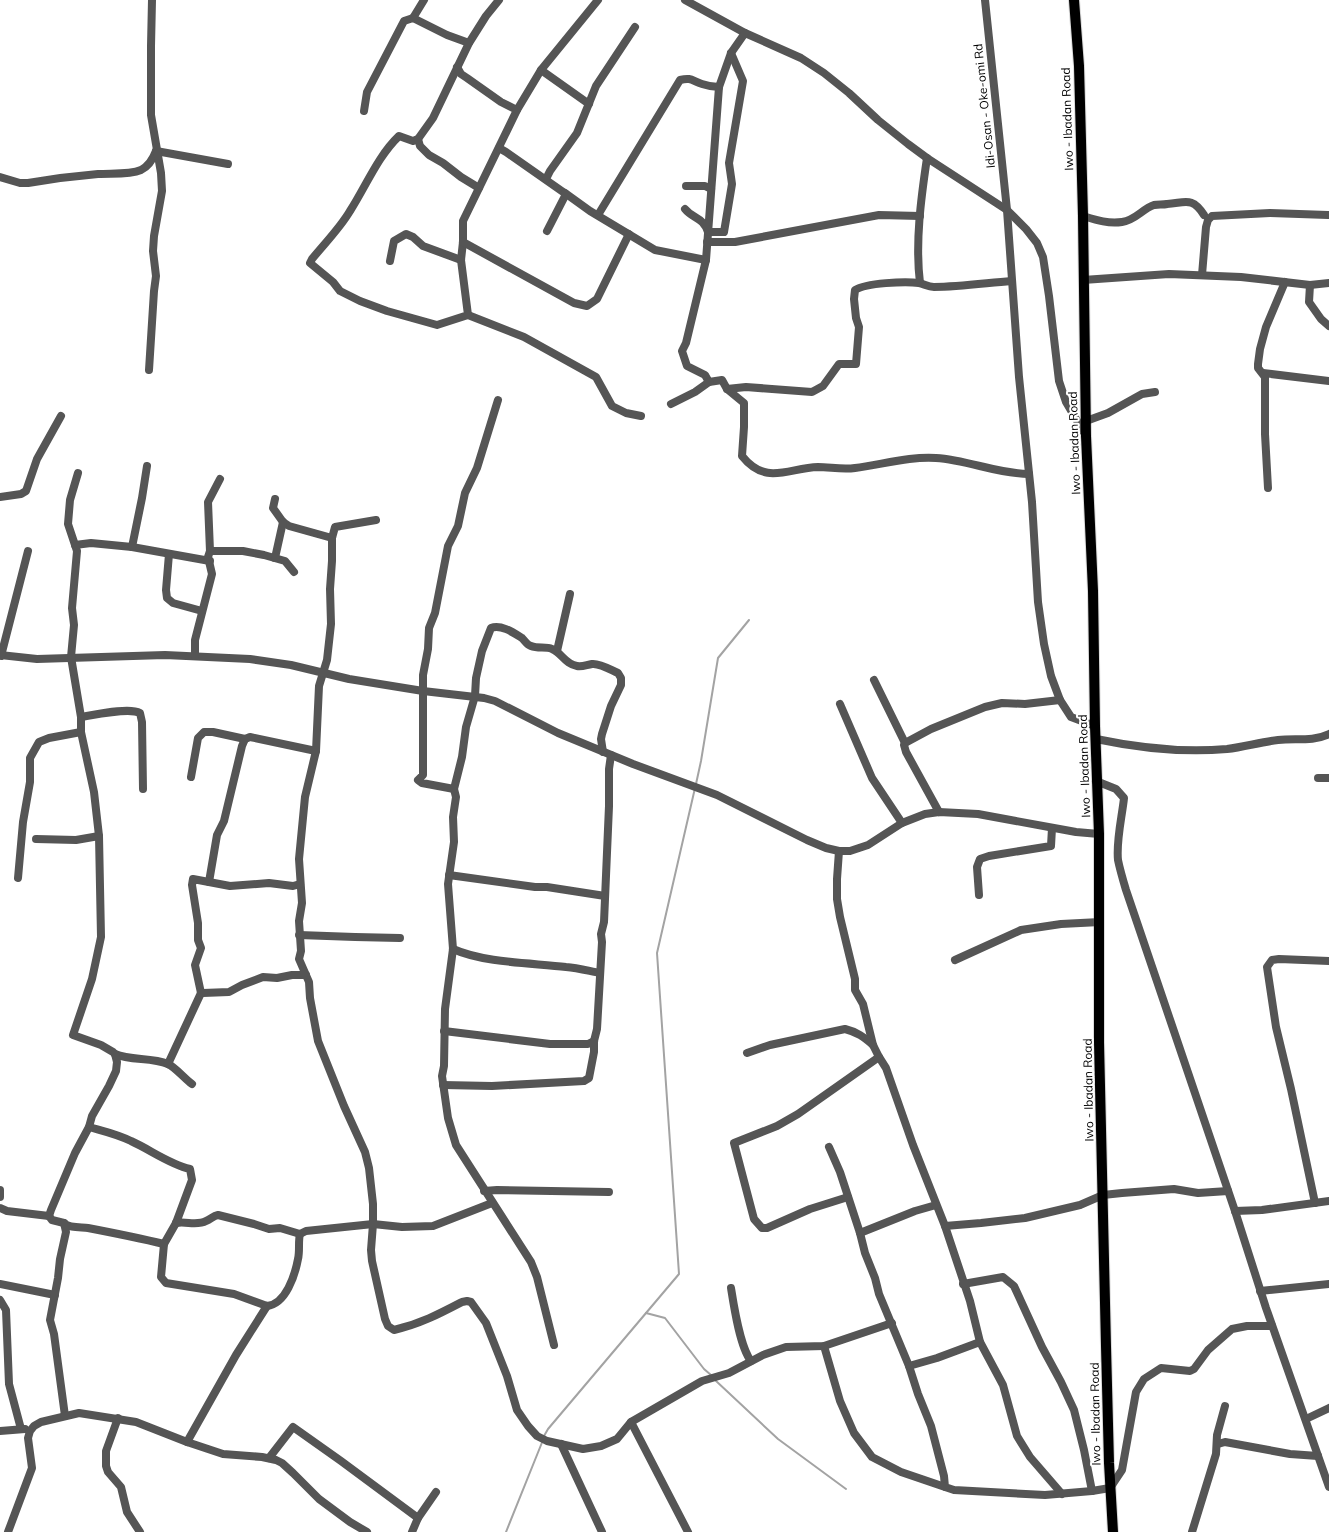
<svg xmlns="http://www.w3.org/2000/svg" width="1329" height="1532" viewBox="0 0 1329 1532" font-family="Mulish,sans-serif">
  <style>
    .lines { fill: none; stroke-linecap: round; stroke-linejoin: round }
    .stream { stroke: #a3a3a3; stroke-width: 2 }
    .primary-casing { stroke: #dbdbdb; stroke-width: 12 }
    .street { stroke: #555; stroke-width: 8 }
    .primary { stroke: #000; stroke-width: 10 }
    .labels { text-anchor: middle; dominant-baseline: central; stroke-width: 4; stroke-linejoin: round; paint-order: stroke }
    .street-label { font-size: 12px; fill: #000; stroke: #fff }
  </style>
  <rect width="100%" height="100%" fill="#fff"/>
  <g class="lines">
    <!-- stream -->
    <g class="stream">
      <path d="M696,784l5,-23 17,-103 31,-38"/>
      <path d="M646,1313l19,5 39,51 7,6"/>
      <path d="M715,1380l63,59 68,50"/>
      <path d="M544,1436l4,-7 131,-155 -22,-321 38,-165"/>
      <path d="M506,1532l37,-92"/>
    </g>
    <defs>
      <path id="primary" d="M1074,0l5,66 4,150 3,220 7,155 2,135 4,108v208l7,304 3,117 4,69"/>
    </defs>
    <!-- primary casing -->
    <use href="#primary" class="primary-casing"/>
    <!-- street -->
    <g class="street">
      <path d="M499,0l-13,16 -17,27 -36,75 -15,21 -5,2 -14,-5c-21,20 -33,50 -49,75 -10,17 -25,32 -38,48l-2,4 23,19 7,9 20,10 27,10 50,14 31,-10 -7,-55 2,-18v-21l54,-111 24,-40 57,-70"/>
      <path d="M685,0l60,33 56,25 23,15 25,20 29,27 30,24 19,14 80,52 19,19 11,14 6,14 6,39 10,85 7,21 20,34"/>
      <path d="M985,0l22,210 12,167 13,125 6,100 6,42 7,32 9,24 11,17 24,9"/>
      <path d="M413,18l11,-18"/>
      <path d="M745,33l-14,20 -12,34 -13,173 -20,83 -4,8 5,15 18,9 4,7 13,-2 5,9 17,14v24l-2,29c24,30 46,12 76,11 12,0 24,3 37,1 25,-3 56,-12 81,-10 32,2 62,16 93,16"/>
      <path d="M457,67l4,7 6,4 34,24 16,8"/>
      <path d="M541,70l48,34"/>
      <path d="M364,111l3,-19 37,-71 9,-3 34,17 22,8"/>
      <path d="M418,139l2,7 9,9 14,8 18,14 18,11"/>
      <path d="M499,148l7,4 60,42 -19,37"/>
      <path d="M156,151l72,13"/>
      <path d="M0,177l20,6h8c23,-4 46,-7 70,-9 13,-1 31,1 43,-4 8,-4 12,-11 15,-19"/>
      <path d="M546,179l4,-8 27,-38 19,-47 39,-59"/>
      <path d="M686,186h19l6,3"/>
      <path d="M565,193l25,18 65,39 51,10"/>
      <path d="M685,209c8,10 18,8 23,23h16l8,-48 -3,-21 14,-82 -12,-28"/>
      <path d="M598,215l82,-135c12,-3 12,1 22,4 6,2 12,3 17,3"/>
      <path d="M1083,216c13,4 25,8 39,6 14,-2 20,-13 32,-17 4,-1 9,0 13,-1 18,-1 25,-8 37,11"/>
      <path d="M463,242l111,61 13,3 10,-7 32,-65"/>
      <path d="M707,242h28l144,-27 41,1"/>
      <path d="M390,261l4,-20 12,-7 7,3 10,9 38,14"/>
      <path d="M1202,275l4,-48 2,-7 4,-4 58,-3 58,2"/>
      <path d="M1083,280l86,-6 72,3 69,8 19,-2"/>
      <path d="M920,283c-5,-40 1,-85 7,-125"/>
      <path d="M1310,285l-1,17 12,17 8,7"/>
      <path d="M468,315l56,22 72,40 16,29 14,7 15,3"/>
      <path d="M149,370l5,-79 2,-15 -3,-25 1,-15 8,-45 -1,-18 -10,-58v-69l1,-46"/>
      <path d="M1263,373l66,8"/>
      <path d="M727,389l19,-2 66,5 11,-6 16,-22h17l3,-37 -3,-9 -2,-19 1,-9c11,-7 50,-9 64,-7 5,1 9,4 15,4 26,0 52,-4 77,-6"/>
      <path d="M671,404l24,-12 14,-10"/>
      <path d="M1086,421l22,-8 34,-19 13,-2"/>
      <path d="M1268,488l-3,-54v-57l-7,-9v-4l2,-15 6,-22 19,-45"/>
      <path d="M0,497l21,-3 5,-3 11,-32 24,-43"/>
      <path d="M275,499l-2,9 10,14 6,4 43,12"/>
      <path d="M376,520l-41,7 -3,11v23l-2,28 1,35 -4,36 -8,26 -3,65 -11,46 -6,62 3,44 -3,18 2,30 -2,8 10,23 1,16 8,43 26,65 21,46 4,16 4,36v20l-2,26 1,11 13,58 3,7 6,4c26,-6 45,-16 68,-28l5,-1 4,1 15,21 21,53 10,34 11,16 9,10 10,5 36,8 18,-3 16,-7 14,-17 71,-41 27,-8 34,-18 23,-8 38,-1 68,-23"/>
      <path d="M75,545l16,-2 41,4 78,14"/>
      <path d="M132,547l10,-49 5,-32"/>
      <path d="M210,551h33l21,4 21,6 9,11"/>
      <path d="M169,554l-3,36 1,8 6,5 29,8"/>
      <path d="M275,558l8,-36"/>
      <path d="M557,651l13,-57"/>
      <path d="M0,655l37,4 128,-4 85,4 41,6 58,14 74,12 61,7 11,3 63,32 75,31 84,31 90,45 19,8 13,3h11l18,-6 34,-22 23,-9 14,-2 39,2 98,18 23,2"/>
      <path d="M1,656l27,-105"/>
      <path d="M195,656v-16l17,-66 -4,-17 2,-6 -2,-49 12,-23"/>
      <path d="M874,680l31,63"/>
      <path d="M840,704l32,74 30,45"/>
      <path d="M81,717c13,-2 48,-10 59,-4l2,9 1,67"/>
      <path d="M1096,739c43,9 87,14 131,10 17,-2 34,-7 51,-9 18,-2 34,2 51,-6"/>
      <path d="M191,777l7,-39 6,-6h9l32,7"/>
      <path d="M1318,778h11"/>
      <path d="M1096,781l20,8 8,9c-2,19 -8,43 -6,62 2,10 5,20 8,30l109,321 31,97 63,179"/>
      <path d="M454,789l-32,-6 -4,-3 5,-5v-100l5,-26 1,-21 6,-15 13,-67 10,-20 7,-33 12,-25 21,-68"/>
      <path d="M939,812l-33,-60 -2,-7 1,-2 26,-14 54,-22 17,-4 23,1 35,-4"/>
      <path d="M36,839l40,1 23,-4"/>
      <path d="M839,851l-2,28v20l3,18 15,62v11l8,14 10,41 6,12 7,11 27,77 32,81 25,75 10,41 23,43 14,51 13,21 32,37"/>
      <path d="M449,875l86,12h12l58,9"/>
      <path d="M18,878l5,-56 7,-40v-24l9,-16 10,-4 32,-6"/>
      <path d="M209,882l8,-47 7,-14 18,-75 3,-7 5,-2 66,14"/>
      <path d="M300,884l-7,2 -24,-3 -39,3 -37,-7 -1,6 6,38v17l3,8 -6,17 6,28h2l26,-1 13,-7 21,-8 14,1 15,-3h14"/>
      <path d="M979,895l-2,-28 3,-8 9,-3 62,-10 1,-18"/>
      <path d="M299,935l56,2 45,1"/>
      <path d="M453,949c31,14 80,14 113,18 12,1 23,4 34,6"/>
      <path d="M955,960l66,-30 40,-6 39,-2"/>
      <path d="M444,1031l106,13h38l6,-3"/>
      <path d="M747,1053l23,-8 75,-16c12,3 19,8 28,16"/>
      <path d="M115,1054c16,7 36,3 53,10 7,3 17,15 24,20"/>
      <path d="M168,1064l33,-71"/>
      <path d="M443,1085l49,1 92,-5 5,-3 5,-26v-11l3,-12 5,-87 -1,-8 3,-12 5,-116v-37l2,-14"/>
      <path d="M89,1127c14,4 28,7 42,14 20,9 38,23 59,28l2,11 -16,43 -12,21 -3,33 5,6 68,11 33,12c19,-2 28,-31 31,-47 2,-8 0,-18 2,-25"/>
      <path d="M829,1147l11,25 20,61 5,20 10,25 4,16 30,72 9,28 13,32 13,50 1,11 9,3 91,5 47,-4 18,-3 12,-18 14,-78 8,-13 17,-11 29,3 4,-2 14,-19 24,-21 15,-3h25"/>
      <path d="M0,1190v7"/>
      <path d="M484,1191l13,-1 112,2"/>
      <path d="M848,1197l-38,12 -43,19h-5l-8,-9 -20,-76 43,-17 21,-12 81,-57"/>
      <path d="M1315,1203l-24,-114 -15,-62 -9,-60 5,-7 7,-1 50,2"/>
      <path d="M0,1208l7,3 42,5"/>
      <path d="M1235,1211l27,-1 67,-9"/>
      <path d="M64,1223l-12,-3 -3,-4 2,-6 24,-57 14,-26 3,-11 17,-30 7,-15 1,-9 -2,-8 -2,-2 -12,-7 -28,-10 19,-56 9,-42 -2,-101 -5,-44 -13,-60v-15l-10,-60 3,-32 -2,-17 5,-57 -9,-27 2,-24 8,-27"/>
      <path d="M176,1223c10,-2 21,3 30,-2 5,-2 7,-5 12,-6l36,9 15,5 11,-1 20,6 6,-3 67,-7 29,3 31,-1 59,-23"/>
      <path d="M945,1226l36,-3 44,-5 55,-13 23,-10 19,-2 52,-4 24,4 30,-2"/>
      <path d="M860,1233l55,-22 21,-6"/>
      <path d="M0,1284l55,11"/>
      <path d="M963,1284l40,-7 11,9 28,61 19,35 13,28 10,40 8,41"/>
      <path d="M731,1288c3,19 9,59 20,73"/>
      <path d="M1260,1291l69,-7"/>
      <path d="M0,1300l6,10 3,74 12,45"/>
      <path d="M554,1345l-17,-68 -6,-15 -75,-117 -8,-27 -6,-42 2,-10 1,-57 8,-60 -5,-65 6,-42 -1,-25 3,-20 -2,-8 8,-32 4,-30 9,-31 1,-18 6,-27 9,-23c10,-4 23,5 31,10 3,3 5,7 9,8 7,3 15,0 21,3 10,4 13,15 25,17 5,1 9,-1 15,-2 8,-1 19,6 26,9l3,5v7l-10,21 -9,28 -1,5 2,13"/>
      <path d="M824,1346l16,55 14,32 18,24 29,15 44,15"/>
      <path d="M909,1366l28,-8 43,-16"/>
      <path d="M65,1416l-11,-82 -4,-14 8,-42 2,-19 6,-27 -2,-9c5,5 17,4 24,5 26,5 51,10 76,16"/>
      <path d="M118,1418l-12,33v15l2,6 13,15 6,25 13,20"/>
      <path d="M1306,1419l23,-11"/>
      <path d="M631,1422l57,110"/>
      <path d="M0,1431l25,-2"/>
      <path d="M187,1442l49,-87 31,-49"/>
      <path d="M561,1444l41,88"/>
      <path d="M1218,1444l7,-2 65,12 28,2"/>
      <path d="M269,1458l24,-31 48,34 77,57"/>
      <path d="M8,1532l24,-64 -4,-30 2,-7 4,-5 7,-4 38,-9 57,9 51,20 36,12 39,3 14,3 6,3 11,10 26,26 31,23 17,10"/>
      <path d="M412,1532l6,-14 18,-26"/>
      <path d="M1192,1532l24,-78 1,-19 8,-29"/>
    </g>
    <!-- primary -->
    <use href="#primary" class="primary"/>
  </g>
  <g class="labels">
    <!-- street labels -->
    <g class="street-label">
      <text transform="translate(984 106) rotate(-96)">Idi-Osan - Oke-omi Rd</text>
      <text transform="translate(1067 119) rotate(-92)">Iwo - Ibadan Road</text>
      <text transform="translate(1074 443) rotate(-92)">Iwo - Ibadan Road</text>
      <text transform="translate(1084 766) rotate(-92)">Iwo - Ibadan Road</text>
      <text transform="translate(1088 1090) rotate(-91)">Iwo - Ibadan Road</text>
      <text transform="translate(1095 1414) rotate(-91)">Iwo - Ibadan Road</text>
    </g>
  </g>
</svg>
